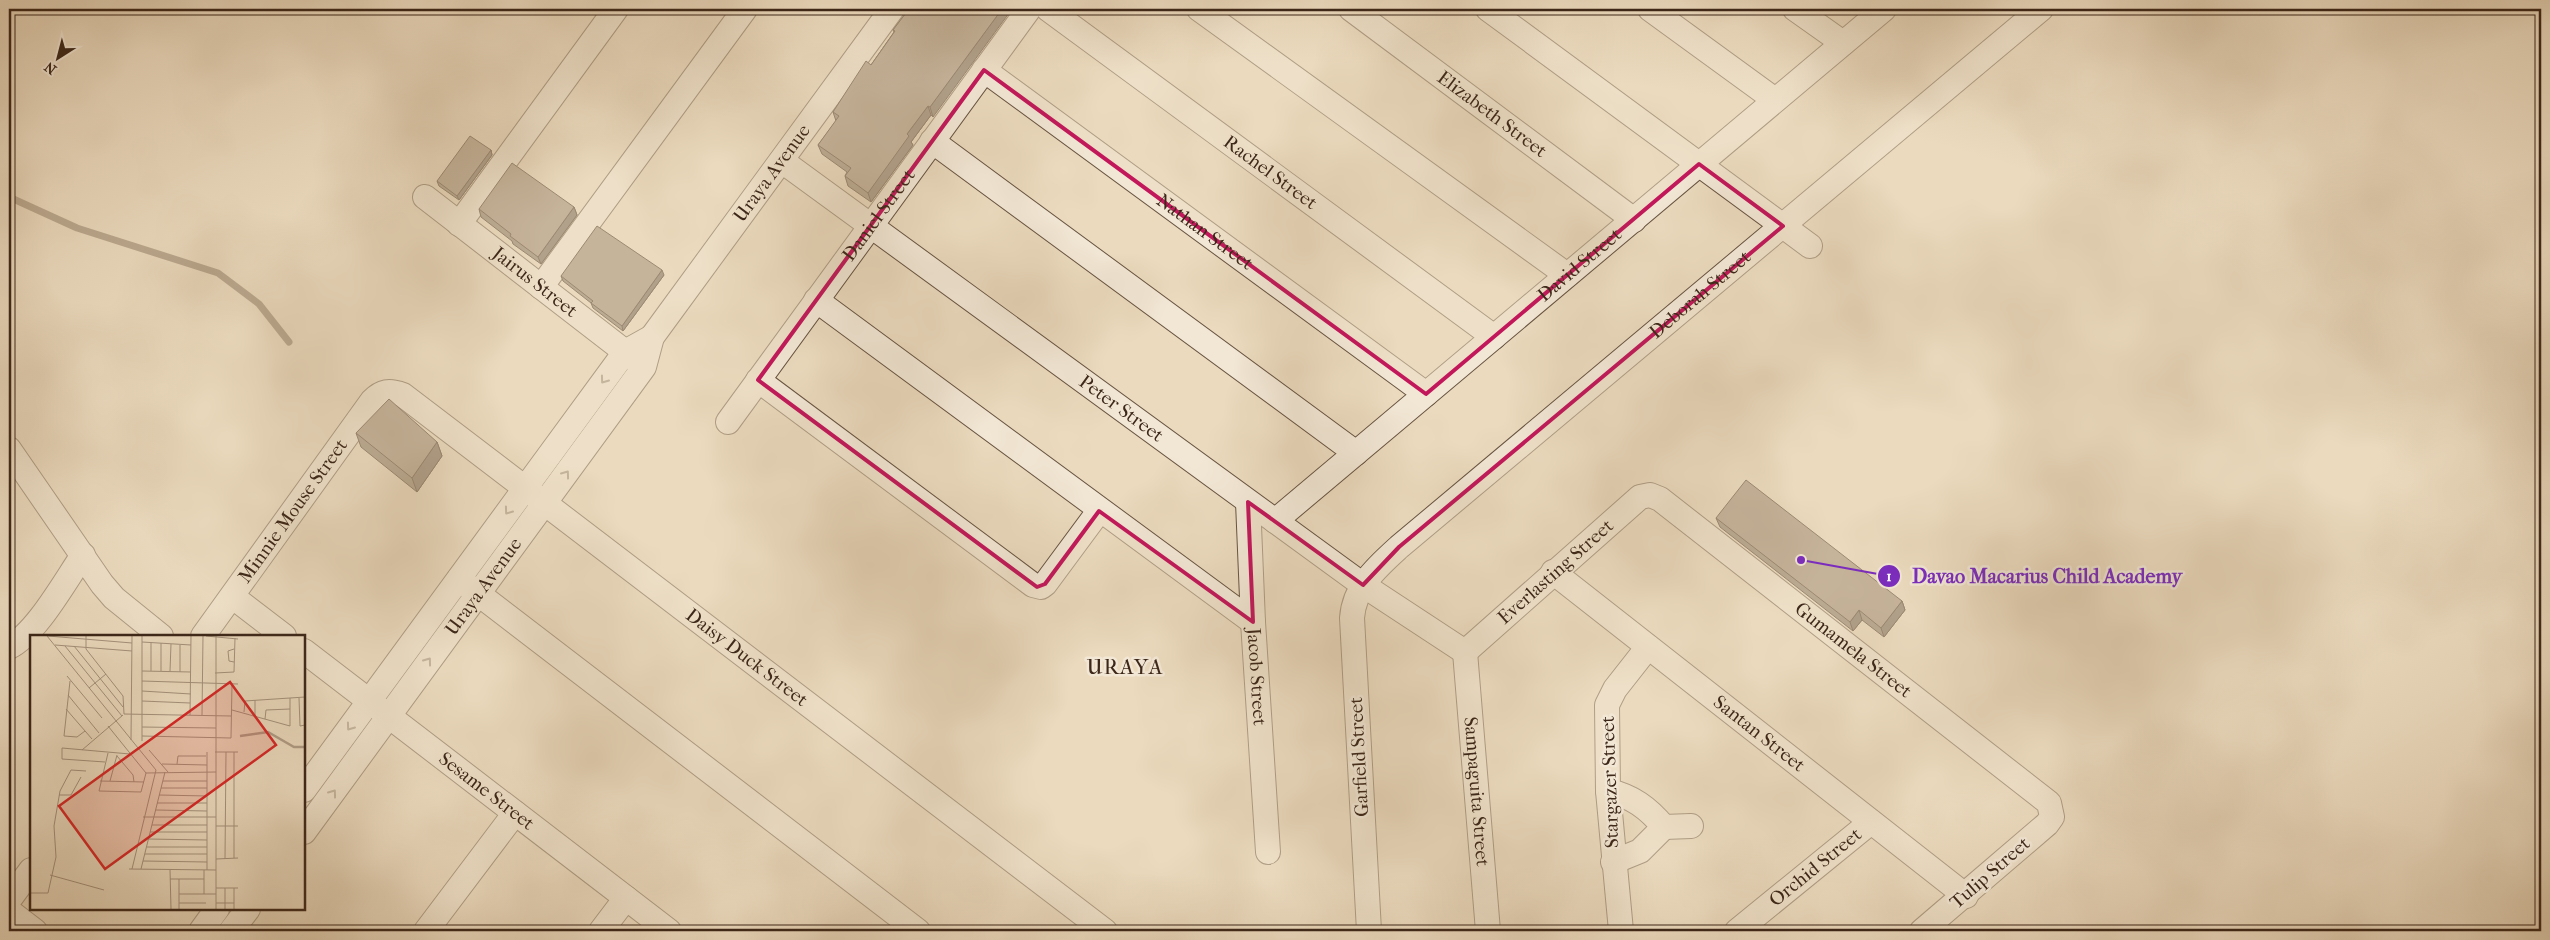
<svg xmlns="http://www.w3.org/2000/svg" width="2550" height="940" viewBox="0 0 2550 940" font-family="'IM FELL French Canon',serif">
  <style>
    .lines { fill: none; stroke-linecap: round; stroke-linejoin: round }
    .stream { stroke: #826e5a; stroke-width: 7 }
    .minor-casing { stroke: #685442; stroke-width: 26 }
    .minor { stroke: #f2e7d5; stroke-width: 24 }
    .wall { fill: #82725f; stroke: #3c2719 }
    .shaded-wall { fill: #6a5c4e; stroke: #3c2719 }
    .building { fill: #97846f; stroke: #3c2719 }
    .oneway { stroke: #978777 }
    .marked { fill: none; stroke: #c2185b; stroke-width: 4; stroke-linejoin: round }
    .labels { text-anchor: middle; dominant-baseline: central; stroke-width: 5; stroke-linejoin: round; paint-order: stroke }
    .street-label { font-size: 19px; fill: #3c2719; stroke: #f2e7d5 }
    .quarter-label { font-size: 21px; letter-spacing: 1px; fill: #3c2719; stroke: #f2e7d5 }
    .inset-river { fill: none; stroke: #b09d86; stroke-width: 2.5 }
    .inset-road { fill: none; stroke: #a5927c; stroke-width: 1 }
    .view { fill: #d62828; fill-opacity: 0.15; stroke: #d62828; stroke-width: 2.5 }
    .inset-edge { fill: none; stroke: #3c2719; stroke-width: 2.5 }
    .leader { fill: none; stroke: #7b2cbf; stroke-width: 2 }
    .callout-dot { fill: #7b2cbf; stroke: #f2e7d5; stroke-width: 2 }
    .mark-label { font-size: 15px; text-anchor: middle; font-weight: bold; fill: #fff }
    .callout-label { font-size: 20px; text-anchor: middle; font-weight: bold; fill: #7b2cbf; stroke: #f2e7d5; stroke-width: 5; stroke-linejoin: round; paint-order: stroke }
  </style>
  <rect width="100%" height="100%" fill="#ebdabe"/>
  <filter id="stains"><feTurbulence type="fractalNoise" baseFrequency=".004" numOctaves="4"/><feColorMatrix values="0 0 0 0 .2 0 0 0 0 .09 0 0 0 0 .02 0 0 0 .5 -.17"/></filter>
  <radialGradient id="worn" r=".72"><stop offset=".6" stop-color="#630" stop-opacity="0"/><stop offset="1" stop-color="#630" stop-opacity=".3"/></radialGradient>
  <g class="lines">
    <!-- stream -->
    <path class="stream" d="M9,197l68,31 141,45 41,31 30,38"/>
    <defs>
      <g id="minor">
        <path id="s1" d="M1048,9l446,328"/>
        <path d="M1199,9l368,266"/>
        <path id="s2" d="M1351,9l283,211"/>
        <path d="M1488,9l322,237"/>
        <path d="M1650,9l125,91"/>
        <path d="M1795,9l48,34"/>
        <path id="s3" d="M984,70l442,324"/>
        <path d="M932,141l424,312"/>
        <path id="s4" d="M782,161l581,424 102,67"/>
        <path id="s5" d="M425,197l212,164"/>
        <path d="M459,224l157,-215"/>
        <path d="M541,287l204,-278"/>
        <path d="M816,300l437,322"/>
        <path d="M758,380l275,205 8,2 4,-3 54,-73"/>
        <path id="s6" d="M728,422l301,-413"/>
        <path d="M9,449l93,135 12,14 47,38"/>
        <path id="s7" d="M1248,502l5,120 15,230"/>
        <path id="s8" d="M1275,521l609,-512"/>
        <path id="s9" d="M1553,572l413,324"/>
        <path d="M459,579l459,352"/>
        <path d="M233,597l51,39"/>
        <path id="s10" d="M203,636l169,-235c10,-10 17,-11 31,-6l702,536"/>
        <path d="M9,647c27,-13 56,-66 74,-92"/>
        <path id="s11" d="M304,651l365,280"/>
        <path id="s12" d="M1465,652l175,-155 10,-2 10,4 389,304 3,14 -5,7 -125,107"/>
        <path id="s13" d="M1465,652l23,279"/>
        <path d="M304,790l321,-438 27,-15"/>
        <path d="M1608,791c24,5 40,17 56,36l-24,24 -27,11"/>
        <path d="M1664,827l27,-1"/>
        <path id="s14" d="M304,832l340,-465 8,-30 240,-328"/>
        <path d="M9,900l22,-30"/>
        <path d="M9,911l26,20"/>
        <path d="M201,931l16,-22"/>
        <path d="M231,931l17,-22"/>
        <path d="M426,931l89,-118"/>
        <path d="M601,931l25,-33"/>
        <path id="s15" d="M1369,931l-17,-313c2,-31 25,-51 47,-71l642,-538"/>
        <path d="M1621,931l-13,-140 -1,-86 8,-16 33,-42"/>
        <path id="s16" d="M1737,931l134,-109"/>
      </g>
    </defs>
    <!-- minor casing -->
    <use href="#minor" class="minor-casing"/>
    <!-- minor -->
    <use href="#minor" class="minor"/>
  </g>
  <!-- wall -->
  <g class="wall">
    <path d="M909,9l24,108 -2,-2 -20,27 2,3 -42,57 -23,-16 -3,-10 2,-4 -25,-18 -4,-9 18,-24 -3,-9 38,-47 23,-33 -1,-2z"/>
    <path d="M491,150l1,5 -33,45 -20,-14 -2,-5z"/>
    <path d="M574,207l3,8 -36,49 -28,-20 -1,-3 -31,-24 -2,-8z"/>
    <path d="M664,275l-41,56 -30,-23 -2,-5 -28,-22 -2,-5z"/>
    <path d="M356,433l81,9 5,14 -25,36 -56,-45z"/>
    <path d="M1716,518l186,83 3,9 -21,27 -22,-17 -9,11 -133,-104z"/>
  </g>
  <!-- shaded-wall -->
  <g class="shaded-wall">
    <path d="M1002,9h10l-79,108 -3,-10z"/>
    <path d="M928,106l3,9 -20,27 2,3 -42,57 -3,-9 39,-59z"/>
    <path d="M491,150l1,5 -33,45 -2,-4z"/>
    <path d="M574,207l3,8 -36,49 -3,-7z"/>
    <path d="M662,270l2,5 -41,56 -1,-5z"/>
    <path d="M437,442l5,14 -25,36 -5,-14z"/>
    <path d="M1902,601l3,9 -21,27 -3,-9z"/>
    <path d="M1859,610l3,10 -9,11 -3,-9z"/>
  </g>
  <!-- building -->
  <g class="building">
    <path d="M909,9h93l-72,98 -2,-1 -21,28 2,2 -41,57 -23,-17 6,-8 -33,-23 21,-29 -6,-4 33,-51 5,4 24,-34 -2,-1z"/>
    <path d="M470,136l21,14 -34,46 -20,-15z"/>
    <path d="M512,163l62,44 -36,50 -28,-21 1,-2 -32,-25z"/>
    <path d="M597,226l65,44 -40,56 -31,-23 2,-2 -32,-25z"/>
    <path d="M389,399l48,43 -25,36 -56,-45z"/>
    <path d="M1746,480l156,121 -21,27 -22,-18 -9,12 -134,-104z"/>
  </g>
  <!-- one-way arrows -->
  <defs><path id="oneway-chevron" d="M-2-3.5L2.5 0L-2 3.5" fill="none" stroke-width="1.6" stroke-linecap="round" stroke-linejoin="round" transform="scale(1.25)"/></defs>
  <g class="oneway">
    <use href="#oneway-chevron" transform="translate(604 380) rotate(126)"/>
    <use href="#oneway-chevron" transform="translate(566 474) rotate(-54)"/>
    <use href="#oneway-chevron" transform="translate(508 511) rotate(126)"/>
    <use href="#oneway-chevron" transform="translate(428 661) rotate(-54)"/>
    <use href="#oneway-chevron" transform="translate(350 727) rotate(126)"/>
    <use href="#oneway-chevron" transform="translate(333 793) rotate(-54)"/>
  </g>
  <!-- marked area -->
  <path d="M0 0H2550V940H0ZM984,70l442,324 273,-230 84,62 -384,321 -36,38 -115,-83 5,120 -154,-111 -54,73 -8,3 -279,-207z" fill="#ebdabe" fill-opacity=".55" fill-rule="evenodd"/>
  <path class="marked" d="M984,70l442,324 273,-230 84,62 -384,321 -36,38 -115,-83 5,120 -154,-111 -54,73 -8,3 -279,-207z"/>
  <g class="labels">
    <!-- street labels -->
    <g class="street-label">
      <text stroke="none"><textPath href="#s2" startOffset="176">Elizabeth Street</textPath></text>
      <text stroke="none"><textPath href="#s14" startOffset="810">Uraya Avenue</textPath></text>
      <text stroke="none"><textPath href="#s1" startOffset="276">Rachel Street</textPath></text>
      <text stroke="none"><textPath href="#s6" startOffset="256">Daniel Street</textPath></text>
      <text stroke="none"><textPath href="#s3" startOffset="274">Nathan Street</textPath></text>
      <text stroke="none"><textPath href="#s8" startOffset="398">David Street</textPath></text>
      <text stroke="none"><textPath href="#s5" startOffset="139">Jairus Street</textPath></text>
      <text stroke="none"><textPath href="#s15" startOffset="794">Deborah Street</textPath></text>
      <text stroke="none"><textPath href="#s4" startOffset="420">Peter Street</textPath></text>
      <text stroke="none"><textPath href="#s10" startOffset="154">Minnie Mouse Street</textPath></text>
      <text stroke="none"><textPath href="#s12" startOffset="121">Everlasting Street</textPath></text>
      <text stroke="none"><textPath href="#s14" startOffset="304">Uraya Avenue</textPath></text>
      <text stroke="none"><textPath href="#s12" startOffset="500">Gumamela Street</textPath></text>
      <text stroke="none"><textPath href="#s10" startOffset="756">Daisy Duck Street</textPath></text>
      <text stroke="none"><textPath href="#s7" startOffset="175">Jacob Street</textPath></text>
      <text stroke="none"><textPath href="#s9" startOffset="262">Santan Street</textPath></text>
      <text transform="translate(1359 757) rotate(-93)">Garfield Street</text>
      <text transform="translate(1610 782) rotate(-92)">Stargazer Street</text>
      <text stroke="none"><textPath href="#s11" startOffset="230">Sesame Street</textPath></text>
      <text stroke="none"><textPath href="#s13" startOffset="140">Sampaguita Street</textPath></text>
      <text stroke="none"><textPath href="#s16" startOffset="101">Orchid Street</textPath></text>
      <text transform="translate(1990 873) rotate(-41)">Tulip Street</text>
    </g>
    <!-- quarter labels -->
    <g class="quarter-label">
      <text x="1125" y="667">URAYA</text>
    </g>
  </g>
  <!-- overview -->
  <g transform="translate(30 635)">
    <rect width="275" height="275" fill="#ebdabe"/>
    <path class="inset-river" d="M210,101l28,-4 26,15h11"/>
    <path class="inset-road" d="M17,1l109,134 -24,99M18,1l84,7M56,1v13l37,47 1,18M112,1v105M176,1l32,3M112,7l49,3M25,10l77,6M35,11l57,70M44,11l49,61M204,27l-5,-1 -1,-10 6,-2M112,36l49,1M121,36v-29M131,36v-28M140,36l1,-27M150,37v-27M185,38l19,-1 1,-34M37,41l35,42M40,46l-6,55 13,1 8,-6M112,46l96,3M59,53l17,-14M112,56l49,3M38,60l31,38M269,63l1,28 5,-1M225,65v16M112,66l48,2M36,74l26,30M202,75l58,16v-28M214,77l1,-11 60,-4M94,79l107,2M160,80l1,-79M172,80l1,-79M235,84l1,-9 24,-1M78,91l38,47M112,92l74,1M112,101l89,2 1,-54M101,105l1,-104M52,115l41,-35M119,115l19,22M185,117h23M78,118l-9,38 42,1 5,-19M87,121l16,19 1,7M75,127l-43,-3v-11l68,6M132,129l45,1M147,129l1,-8h28M116,138l70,-1M70,146l44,1M80,146l7,-26M133,146h44M131,153h46M29,160h12l10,-18M129,160l48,1M127,168h50M126,175l51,1M113,182h73M122,190h55M186,191h22M120,197h57M118,204l59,1M117,212h60M115,219h62M204,223v-106M186,224l22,-1M195,224l1,-107M113,226l64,1M99,234l87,1M111,234l24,-97M140,235l1,39M174,235v24M177,235v-118M20,240l54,15M140,244h34M186,253h22M0,258h18l8,-36 -2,-31 6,-35 11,-21 15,1M149,259h37M149,268h27M186,268h18M149,274v-30M186,274v-273M195,274v-21M204,274v-21"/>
    <path class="view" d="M200,47l46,63 -171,124 -46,-63z"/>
    <rect width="275" height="275" class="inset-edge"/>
  </g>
  <!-- callouts -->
  <path class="leader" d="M1801 560L1889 576"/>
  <g class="callout-dot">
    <circle cx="1801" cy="560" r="5"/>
    <circle cx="1889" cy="576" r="12"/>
  </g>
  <g class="mark-label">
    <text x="1889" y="581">1</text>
  </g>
  <g class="callout-label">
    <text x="2047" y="583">Davao Macarius Child Academy</text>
  </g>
  <!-- margin -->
  <rect width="2550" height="940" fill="none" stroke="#ebdabe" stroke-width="30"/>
  <rect x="10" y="10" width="2530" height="920" fill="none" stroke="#3c2719" stroke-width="2.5"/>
  <rect x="15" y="15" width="2520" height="910" fill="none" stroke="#3c2719"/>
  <!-- north arrow -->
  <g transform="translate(58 58) rotate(216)" stroke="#f2e7d5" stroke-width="4" paint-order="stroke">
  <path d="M0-4L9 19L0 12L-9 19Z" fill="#3c2719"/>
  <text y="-8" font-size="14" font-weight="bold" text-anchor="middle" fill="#3c2719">N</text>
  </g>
  <rect width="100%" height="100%" filter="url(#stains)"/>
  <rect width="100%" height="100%" fill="url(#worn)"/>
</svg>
